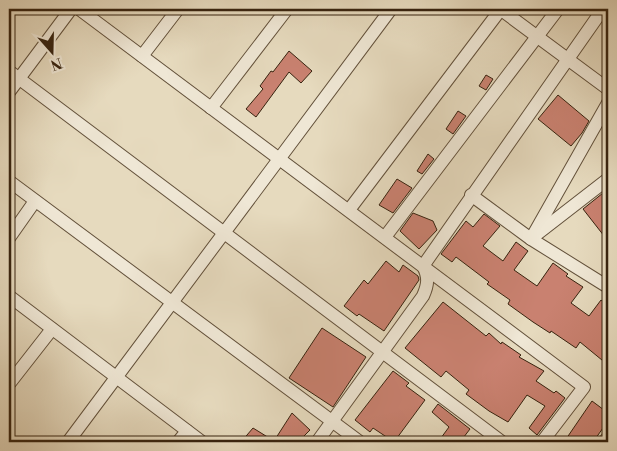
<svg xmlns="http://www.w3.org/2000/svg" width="617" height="451" viewBox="0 0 617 451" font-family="'Libre Bodoni',serif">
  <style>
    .building { fill: #c98170; stroke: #37230f }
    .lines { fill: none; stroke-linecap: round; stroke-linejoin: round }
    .street-casing { stroke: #63513b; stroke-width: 14 }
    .street { stroke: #efe7d5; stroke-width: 12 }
  </style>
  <rect width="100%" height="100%" fill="#e6dabe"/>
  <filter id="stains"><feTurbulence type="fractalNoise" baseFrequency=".004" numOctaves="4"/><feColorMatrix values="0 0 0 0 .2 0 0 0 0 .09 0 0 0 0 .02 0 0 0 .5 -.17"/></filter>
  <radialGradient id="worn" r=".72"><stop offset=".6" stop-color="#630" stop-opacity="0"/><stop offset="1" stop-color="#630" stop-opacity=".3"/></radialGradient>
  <!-- building -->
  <g class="building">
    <path d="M289,51l23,20 -11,12 -12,-11 -33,45 -10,-8 17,-20 -3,-3 11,-15 2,1z"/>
    <path d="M486,75l7,4 -7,11 -7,-4z"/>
    <path d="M558,95l31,26 -7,12 -11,13 -33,-27z"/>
    <path d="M458,111l8,5 -13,18 -7,-5z"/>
    <path d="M428,154l6,5 -12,15 -5,-3z"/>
    <path d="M397,179l15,9 -19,25 -14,-8z"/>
    <path d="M608,189v52l-25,-32z"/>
    <path d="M413,213l20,8 4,9 -18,19 -19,-18z"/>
    <path d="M484,214l16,12 -17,20 20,15 13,-19 12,9 -14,19 23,16 16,-23 15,11 -2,2 17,11 -12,16 18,13 12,-16 7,6v59l-28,-23 -4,6 -25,-17 -1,2 -17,-11 -25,-18 2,-4 -23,-16 2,-2 -33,-25 -4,5 -11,-8 25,-33 7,6z"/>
    <path d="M386,261l13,11 4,-7 15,11 1,4 -35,51 -25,-17 -2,2 -13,-10 20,-26 4,4z"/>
    <path d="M443,302l43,34 3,-3 12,11 1,-2 19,13 -2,2 25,14 -8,10 18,12 2,-2 9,7 -28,37 -8,-7 16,-22 -18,-11 -19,27 -19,-11 -23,-17 3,-4 -23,-19 -5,6 -36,-29z"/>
    <path d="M322,328l44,29 -33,50 -44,-29z"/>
    <path d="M393,371l16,12 -3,3 19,14 -31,42 -21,-14 -3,4 -15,-12z"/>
    <path d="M592,401l16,12v8l-15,21h-29z"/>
    <path d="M438,404l32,25 -10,13h-22l11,-15 -17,-15z"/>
    <path d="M292,413l18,17 -12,12h-57l12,-14 21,13z"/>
  </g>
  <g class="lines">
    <defs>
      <g id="street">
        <path d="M79,9l505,378 -42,55"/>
        <path d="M500,9l108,80"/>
        <path d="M142,56l36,-47"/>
        <path d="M9,71l493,371"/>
        <path d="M9,92l62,-83"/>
        <path d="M211,108l76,-99"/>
        <path d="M9,181l351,261"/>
        <path d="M471,195l60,44 77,48"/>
        <path d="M349,210l152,-201"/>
        <path d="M537,234l71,-55"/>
        <path d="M385,237l173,-228"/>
        <path d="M9,238l26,-37"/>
        <path d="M531,239l77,-136"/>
        <path d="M9,296l193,146"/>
        <path d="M9,384l43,-55"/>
        <path d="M68,442l323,-433"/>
        <path d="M178,442l9,-11"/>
        <path d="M317,442l106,-146c5,-11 6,-19 0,-30l180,-257"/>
        <path d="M604,442l4,-5"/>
      </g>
    </defs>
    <!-- street casing -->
    <use href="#street" class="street-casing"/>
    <!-- street -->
    <use href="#street" class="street"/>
  </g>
  <!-- margin -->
  <rect width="617" height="451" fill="none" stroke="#e6dabe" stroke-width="30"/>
  <rect x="10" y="10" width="597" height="431" fill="none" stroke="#37230f" stroke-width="2.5"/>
  <rect x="15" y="15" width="587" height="421" fill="none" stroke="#37230f"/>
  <!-- north arrow -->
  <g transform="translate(52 52) rotate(160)" stroke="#efe7d5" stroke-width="4" paint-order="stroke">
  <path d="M0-4L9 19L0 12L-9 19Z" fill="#37230f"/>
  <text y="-8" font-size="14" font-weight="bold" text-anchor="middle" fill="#37230f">N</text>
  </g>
  <rect width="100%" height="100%" filter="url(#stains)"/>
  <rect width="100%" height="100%" fill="url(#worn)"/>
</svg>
